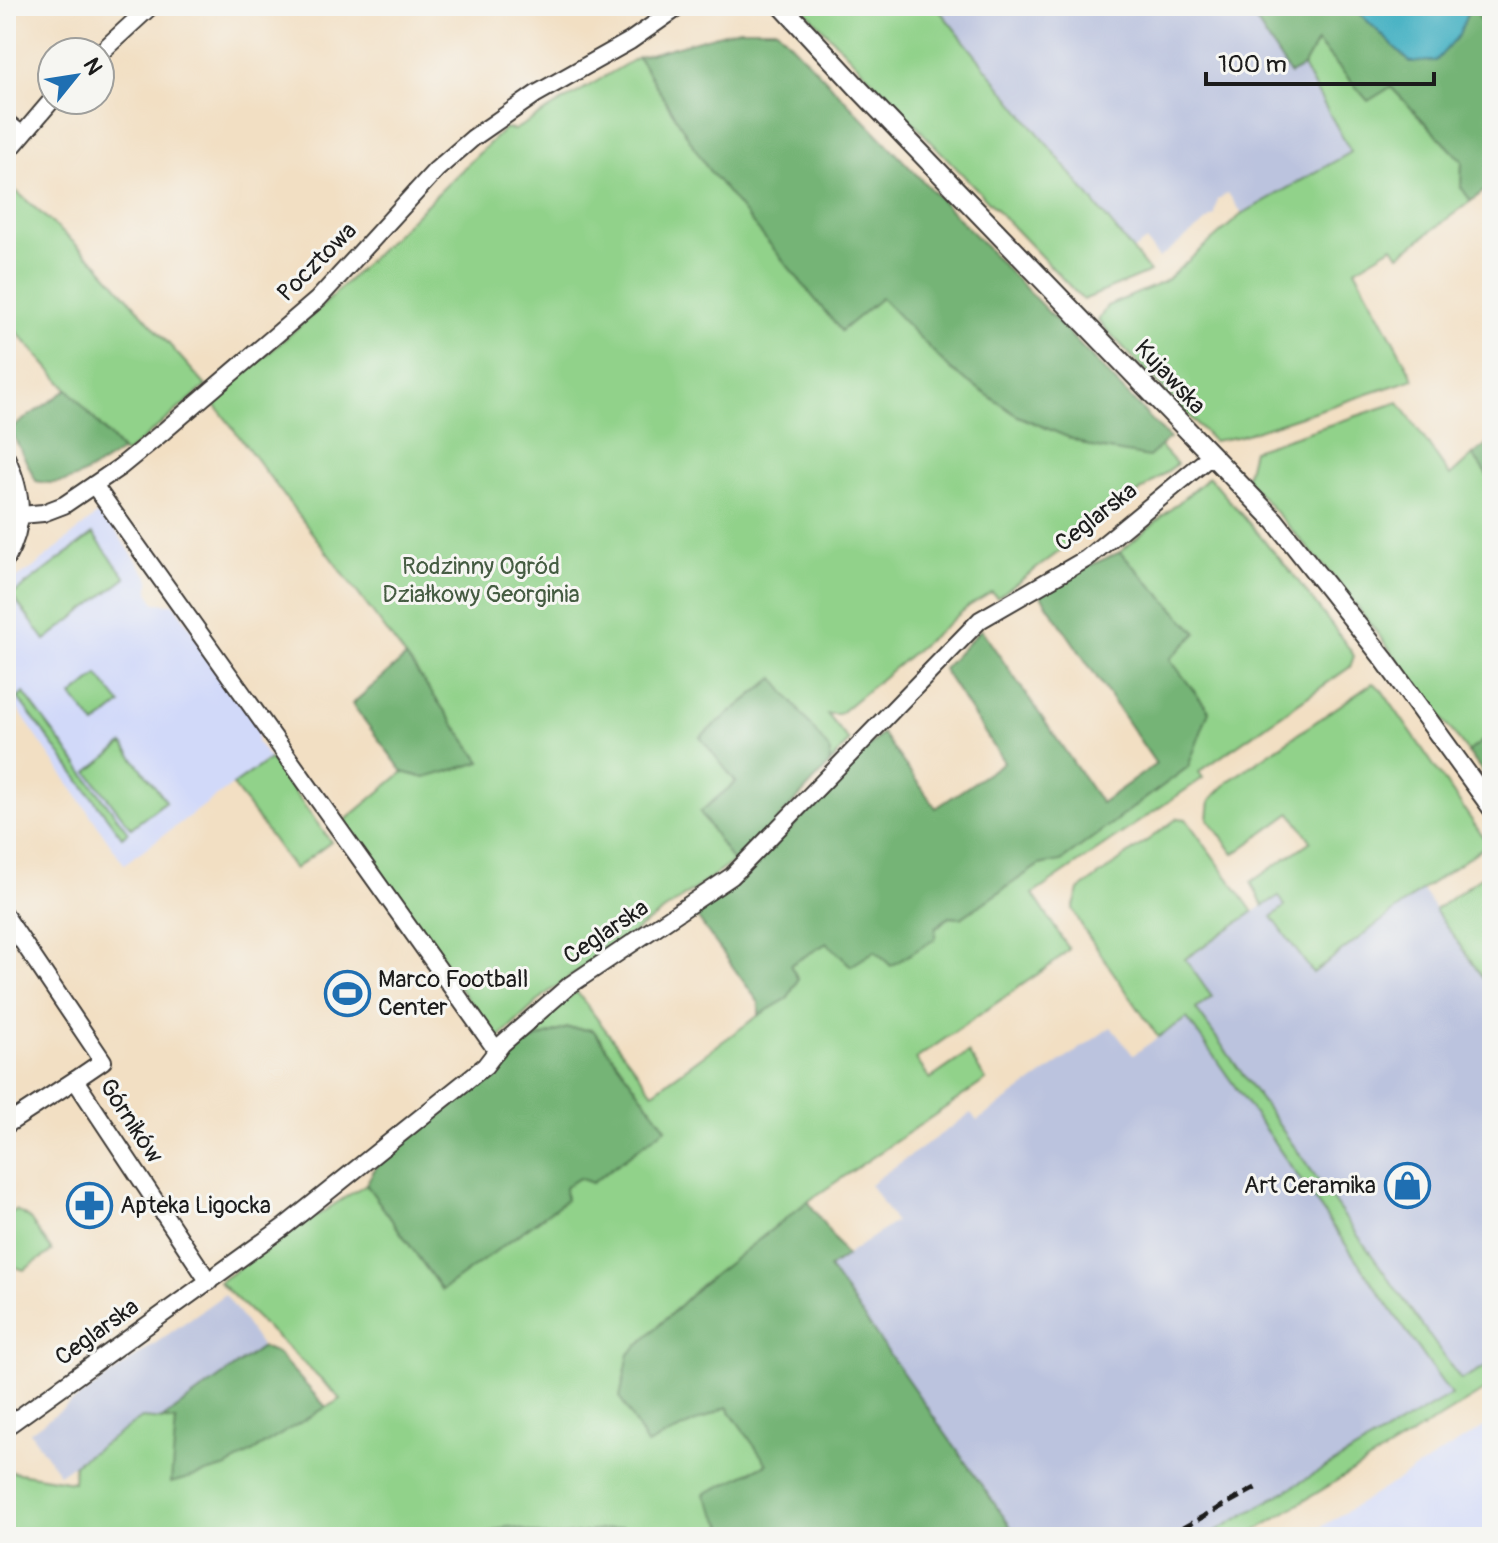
<svg xmlns="http://www.w3.org/2000/svg" width="1498" height="1543" viewBox="0 0 1498 1543" font-family="Pangolin,sans-serif">
  <style>
    .built { fill: #d1d9f9 }
    .industrial { fill: #bbc3de }
    .green { fill: #91d28a; stroke: #567753; stroke-width: 2 }
    .forest { fill: #74b476; stroke: #486849; stroke-width: 2 }
    .water { fill: #45b1c3; stroke: #306670; stroke-width: 2 }
    .lines { fill: none; stroke-linecap: round; stroke-linejoin: round }
    .minor-casing { stroke: #3c3935; stroke-width: 20 }
    .tertiary-casing { stroke: #3c3935; stroke-width: 22 }
    .minor { stroke: #fff; stroke-width: 16 }
    .tertiary { stroke: #fff; stroke-width: 18 }
    .rail { stroke: #1c1c1c; stroke-width: 5; stroke-dasharray: 12 6; stroke-linecap: butt }
    .labels { text-anchor: middle; dominant-baseline: central; stroke-width: 6; stroke-linejoin: round; paint-order: stroke }
    .street-label { font-size: 24px; fill: #1c1c1c; stroke: #f6f6f2 }
    .park-label { font-size: 24px; fill: #455c42; stroke: #f6f6f2 }
    .poi-label { font-size: 24px; fill: #1c1c1c; stroke: #f6f6f2; text-anchor: start }
  </style>
  <rect width="100%" height="100%" fill="#f6f6f2"/>
  <filter id="ink" filterUnits="userSpaceOnUse"><feTurbulence type="fractalNoise" baseFrequency=".0125" numOctaves="2"/><feDisplacementMap in="SourceGraphic" scale="16" xChannelSelector="R" yChannelSelector="G"/><feConvolveMatrix kernelMatrix="1 2 1 2 8 2 1 2 1" color-interpolation-filters="sRGB"/></filter>
  <filter id="wash" filterUnits="userSpaceOnUse"><feTurbulence type="fractalNoise" baseFrequency=".006" numOctaves="4" result="noise"/><feDisplacementMap in="SourceGraphic" scale="32" xChannelSelector="R" yChannelSelector="G"/><feGaussianBlur stdDeviation="1.8" result="paint"/><feColorMatrix in="noise" values="0 0 0 0 0 0 0 0 0 0 0 0 0 0 0 0 0 1.4 0 .05"/><feComposite in="paint" operator="in"/></filter>
  <g filter="url(#wash)">
    <rect width="100%" height="100%" fill="#f2dfc3"/>
    <!-- built -->
    <g class="built">
      <path d="M101,511l49,68 -2,13 7,11 19,1 85,121 -2,17 12,16 -145,106 -118,-172v-54l7,-5 -7,-10v-38l27,-17z"/>
      <path d="M1492,1422v115h-187z"/>
    </g>
    <!-- industrial -->
    <g class="industrial">
      <path d="M936,6h310l44,67 13,-6 49,85 -110,62 -14,-21 -10,6 -3,16 -56,43 -13,-17 -14,10z"/>
      <path d="M1378,827l114,164v372l-31,17 -265,-372 15,-11 -27,-38z"/>
      <path d="M1187,1017l264,379 -245,141h-189l-188,-270 66,-45 -25,-38 101,-71 6,8 134,-94 22,28z"/>
      <path d="M225,1294l37,53 -100,72 -20,-1 -83,56 -29,-42z"/>
    </g>
    <!-- green -->
    <g class="green">
      <path d="M801,6h135l214,266 -67,28z"/>
      <path d="M1474,6h16l2,6v33z"/>
      <path d="M1316,41l52,59 22,-14 72,75 -1,26 10,14 -72,54 -6,-9 -38,23 59,110 -177,58 -24,4 -115,-120 9,-15 57,-24 78,-68 109,-62 -48,-85z"/>
      <path d="M789,46l388,418 -180,134 -5,-6 -23,14 -130,108h-12l22,27 -20,24 -66,-79 -62,51 35,45 -35,30 32,50 -187,132 -49,46 -156,-216 62,-52 22,6 56,-16 -78,-109 -190,-251 108,-95 184,-179 9,2 124,-73 45,71z"/>
      <path d="M6,182l93,83 107,121 -81,68 -119,-134z"/>
      <path d="M1399,402l51,74 23,-21 19,27v252l-24,18 -130,-170 -92,-103 7,-29z"/>
      <path d="M1209,477l83,96 54,71 8,12 -4,11 -151,105 4,6 -170,116 36,55 -14,13 -139,97 14,20 38,-26 18,27 -172,117 -113,88 -72,69 98,53 41,57 -63,30 25,43h-90l-19,-9 -72,9 -42,-11 -26,11h-475v-66l67,11 1,-18 68,-46 34,3 129,-2 36,-20 -122,-117 63,-44 84,-54 75,105 123,-102 102,-59 -73,-98 -26,-2 -49,17 58,-54 77,101 106,-77 29,-17 10,-19 -8,-14 37,-22 24,23 24,-16 61,-22 13,-11 12,1 78,-53 22,-5 148,-149 -40,-52 27,-26 -76,-81z"/>
      <path d="M93,534l33,44 -81,62 -33,-45z"/>
      <path d="M98,675l23,29 -26,21 -23,-29z"/>
      <path d="M1373,683l8,6 107,155 -66,46 -109,83 -41,-56 13,-11 -6,-10 -16,10 -12,-24 60,-41 -20,-28 -57,41 -26,-35 2,-19 20,-20z"/>
      <path d="M24,693l104,139 -6,5 -104,-139z"/>
      <path d="M123,744l43,57 -35,27 -43,-56z"/>
      <path d="M270,759l61,83 -37,27 -61,-84z"/>
      <path d="M1178,818l8,1 67,93 -68,47 27,38 -16,12 265,371 31,-17v23l-247,151h-39l245,-142 -264,-377 -29,19 -74,-107 -11,-21 6,-19z"/>
      <path d="M1492,869v122l-57,-81z"/>
      <path d="M16,1210l13,8 23,33 -28,19 -18,-6v-48z"/>
    </g>
    <!-- forest -->
    <g class="forest">
      <path d="M1246,6h106l58,56 49,-27 11,-29h4l18,39v140l-21,16 -10,-14 1,-26 -71,-74 -23,14 -51,-59 -14,25 -13,7z"/>
      <path d="M739,29h38l392,409 -20,19 -58,-10 -73,-31 -67,-46 -70,-72 -40,33 -133,-162 -70,-112z"/>
      <path d="M68,389l54,62c-28,16 -52,39 -86,30l-26,-52z"/>
      <path d="M1492,440v42l-19,-27z"/>
      <path d="M1120,552l77,81 -27,26 39,52 -21,56 -127,94 -22,4 -78,53 -12,-1 -13,10 -1,12 -44,27 -16,-15 -24,15 -24,-23 -37,22 8,14 -10,19 -29,17v-12l-65,-90 53,-38 135,-142 54,75 68,-46 -61,-93 38,-40 120,174 55,-39 -116,-170 44,-26z"/>
      <path d="M406,657l75,105 -56,16 -22,-6 -51,-68z"/>
      <path d="M774,678l57,74 -2,13 -55,59 -41,38 -33,-50 36,-30 -36,-45z"/>
      <path d="M1492,734v51l-24,-33z"/>
      <path d="M567,1028l26,2 73,98 -74,55 -13,-5 -14,9 1,13 -124,90 -76,-106 10,-17 142,-122z"/>
      <path d="M808,1201l38,55 -17,12 189,269h-288l-26,-43 63,-30 -40,-57 -80,38 -27,-48 9,-43 72,-69z"/>
      <path d="M262,1347l15,6 49,54 -99,60 -56,16 5,-62 -14,-2z"/>
      <path d="M507,1526l42,11h-68z"/>
      <path d="M622,1527l18,10h-87z"/>
    </g>
    <!-- water -->
    <path class="water" d="M1352,6h118l-11,29 -23,26 -26,1z"/>
  </g>
  <g filter="url(#ink)">
    <g class="lines">
      <defs>
        <g id="minor">
          <path d="M100,53l51,-47"/>
          <path d="M6,122l15,12"/>
          <path d="M6,154l46,-54"/>
          <path d="M6,457c17,36 20,67 0,102"/>
          <path d="M94,485l403,566"/>
          <path d="M21,515l22,-2 21,-8 56,-38 44,-36 154,-132 118,-129 37,-32 63,-44 94,-53 50,-35"/>
          <path d="M6,917l97,144 -28,19 134,202"/>
          <path d="M6,1125l69,-45"/>
          <path d="M6,1427l279,-201 200,-160 17,-22 68,-59 162,-109 248,-256 106,-61 125,-103"/>
        </g>
        <path id="tertiary" d="M782,6l77,83 416,432 109,138 108,149"/>
      </defs>
      <!-- minor casing -->
      <use href="#minor" class="minor-casing"/>
      <!-- tertiary casing -->
      <use href="#tertiary" class="tertiary-casing"/>
      <!-- minor -->
      <use href="#minor" class="minor"/>
      <!-- tertiary -->
      <use href="#tertiary" class="tertiary"/>
      <!-- rail -->
      <path class="rail" d="M1166,1537l93,-51"/>
    </g>
  </g>
  <!-- icons -->
  <defs>
    <symbol id="stadium-ring" viewBox="-11 -11 22 22"><circle r="9.5" fill="#f6f6f2" stroke="#1f6fb2" stroke-width="1.5"/><path d="M0-5a6.5 5 0 1 0 0 10a6.5 5 0 1 0 0-10ZM-3.5-1.8h7v3.6h-7Z" fill="#1f6fb2"/></symbol>
    <symbol id="shop-ring" viewBox="-11 -11 22 22"><circle r="9.5" fill="#f6f6f2" stroke="#1f6fb2" stroke-width="1.5"/><path d="M-5-2.5h2.3a2.7 3.5 0 0 1 5.4 0H5L5.5 6h-11ZM-1.5-2.5h3a1.5 2.3 0 0 0-3 0Z" fill="#1f6fb2"/></symbol>
    <symbol id="pharmacy-ring" viewBox="-11 -11 22 22"><circle r="9.5" fill="#f6f6f2" stroke="#1f6fb2" stroke-width="1.5"/><path d="M-2-6h4v4h4v4h-4v4h-4v-4h-4v-4h4Z" fill="#1f6fb2"/></symbol>
  </defs>
  <g fill-rule="evenodd">
    <use href="#stadium-ring" x="322" y="968" width="51" height="51"/>
    <use href="#shop-ring" x="1382" y="1160" width="51" height="51"/>
    <use href="#pharmacy-ring" x="64" y="1180" width="51" height="51"/>
  </g>
  <g class="labels">
    <!-- street labels -->
    <g class="street-label">
      <text transform="translate(317 262) rotate(-45)">Pocztowa</text>
      <text transform="translate(1170 377) rotate(47)">Kujawska</text>
      <text transform="translate(1096 517) rotate(-38)">Ceglarska</text>
      <text transform="translate(606 932) rotate(-34)">Ceglarska</text>
      <text transform="translate(131 1121) rotate(57)">Górników</text>
      <text transform="translate(97 1332) rotate(-36)">Ceglarska</text>
    </g>
    <!-- park labels -->
    <g class="park-label">
      <text x="481" y="566">Rodzinny Ogród<tspan x="481" dy="28">Działkowy Georginia</tspan></text>
    </g>
    <!-- poi labels -->
    <g class="poi-label">
      <text x="378" y="979">Marco Football<tspan x="378" dy="28">Center</tspan></text>
      <text x="1376" y="1185" text-anchor="end">Art Ceramika</text>
      <text x="120" y="1205">Apteka Ligocka</text>
    </g>
  </g>
  <!-- margin -->
  <rect width="1498" height="1543" fill="none" stroke="#f6f6f2" stroke-width="32"/>
  <!-- north arrow -->
  <g transform="translate(76 76) rotate(60)"><circle r="38" fill="#f6f6f2" stroke="#9f9f9c" stroke-width="2"/>
  <path d="M0-6L14 30L0 20L-14 30Z" fill="#1f6fb2"/>
  <text y="-12" font-size="22" font-weight="bold" text-anchor="middle" fill="#1c1c1c">N</text>
  </g>
  <!-- scale -->
  <path d="M1206 72v12h228v-12" fill="none" stroke="#1c1c1c" stroke-width="4"/>
  <text x="1218" y="72" font-size="24" fill="#1c1c1c" stroke="#f6f6f2" stroke-width="6" paint-order="stroke">100 m</text>
</svg>
